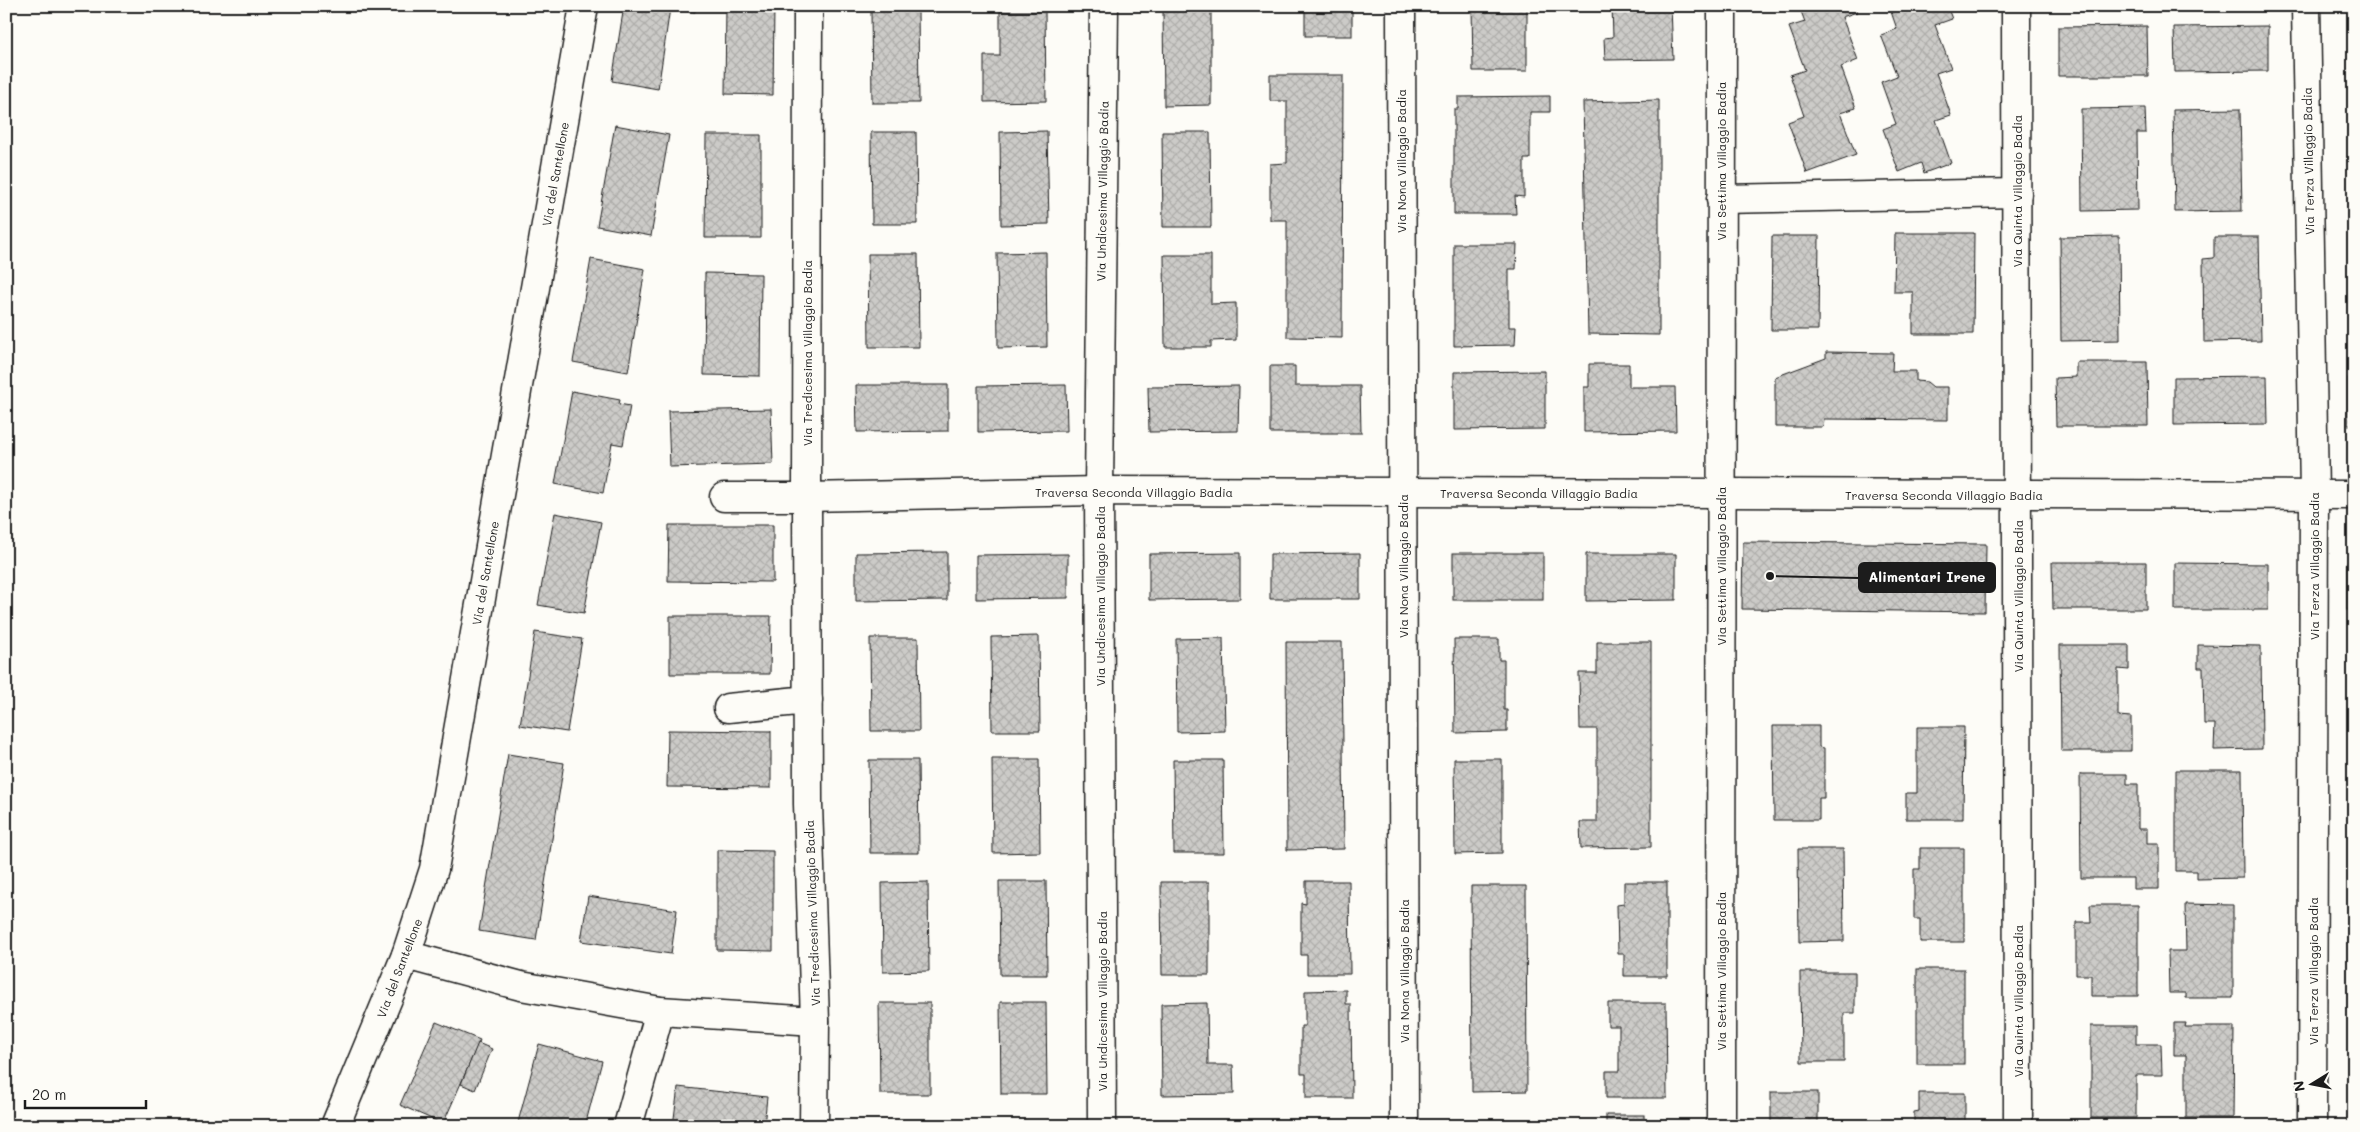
<svg xmlns="http://www.w3.org/2000/svg" width="2360" height="1132" viewBox="0 0 2360 1132" font-family="Mali,sans-serif">
  <style>
    .building { fill: url(#building-cross-hatch); stroke: #1c1c1c }
    .lines { fill: none; stroke-linecap: round; stroke-linejoin: round }
    .minor-casing { stroke: #1c1c1c; stroke-width: 31 }
    .minor { stroke: #fdfcf7; stroke-width: 28 }
    .labels { text-anchor: middle; dominant-baseline: central; stroke-width: 4; stroke-linejoin: round; paint-order: stroke }
    .street-label { font-size: 12px; fill: #1c1c1c; stroke: #fdfcf7 }
    .leader { fill: none; stroke: #1c1c1c; stroke-width: 2 }
    .callout-dot { fill: #1c1c1c; stroke: #fdfcf7; stroke-width: 2 }
    .callout { fill: #1c1c1c; stroke: #1c1c1c; stroke-width: 2 }
    .callout-label { font-size: 14px; text-anchor: middle; font-weight: bold; fill: #fff }
  </style>
  <defs>
    <pattern id="building-cross-hatch" width="8" height="8" patternUnits="userSpaceOnUse" patternTransform="scale(1.25)"><rect width="8" height="8" fill="#cccbc8"/><path d="M0 0l8 8M0 8l8-8" fill="none" stroke="#afaeab"/></pattern>
  </defs>
  <rect width="100%" height="100%" fill="#fdfcf7"/>
  <filter id="ink" filterUnits="userSpaceOnUse"><feTurbulence type="fractalNoise" baseFrequency=".02" numOctaves="2"/><feDisplacementMap in="SourceGraphic" scale="10" xChannelSelector="R" yChannelSelector="G"/><feConvolveMatrix kernelMatrix="1 2 1 2 8 2 1 2 1" color-interpolation-filters="sRGB"/></filter>
  <g filter="url(#ink)">
    <!-- building -->
    <g class="building">
      <path d="M624,6h72l-1,6 -25,-4 -12,81 -46,-8z"/>
      <path d="M726,6h48l-1,89 -48,-1z"/>
      <rect x="1305" y="6" width="47" height="30"/>
      <path d="M1472,6h55v65h-54z"/>
      <path d="M1612,6h59l2,53 -68,1 -1,-22 9,-1z"/>
      <path d="M1799,6h56l2,6 -15,5 16,43 -17,7 15,41 -16,5 16,42 -49,18 -19,-51 16,-6 -14,-41 15,-5 -16,-43 16,-5z"/>
      <path d="M1889,6h58l5,13 -17,6 16,43 -15,5 15,42 -15,5 15,43 -27,10 -3,-10 -22,9 -16,-43 13,-5 -15,-42 16,-6 -16,-41 16,-6z"/>
      <path d="M1163,9h48v96l-47,1z"/>
      <path d="M871,10h47l1,93h-47z"/>
      <path d="M1000,11h45l1,90 -62,1v-46h16z"/>
      <path d="M2147,26l1,50h-90v-49z"/>
      <path d="M2268,26v45l-93,1 -1,-45z"/>
      <path d="M1270,75h73l-1,263 -55,-1v-117h-17v-56l17,-1v-62h-17z"/>
      <path d="M1550,96v16h-20v47h-6v38l-9,-1 1,18h-62v-105h4v-12z"/>
      <path d="M1659,100v235l-71,-1 -5,-232z"/>
      <path d="M2145,108l1,25h-9l1,77 -56,1 -1,-102z"/>
      <path d="M2240,109l2,102 -67,1 -2,-102z"/>
      <path d="M615,125l54,10 -18,101 -54,-10z"/>
      <path d="M1047,131l2,93 -48,1 -1,-93z"/>
      <path d="M871,132h45l1,92h-45z"/>
      <path d="M1162,132h48l1,95h-48z"/>
      <path d="M706,135h55v103h-56z"/>
      <path d="M1895,233h79l-1,101h-60v-42h-19z"/>
      <path d="M1772,236h47l-1,94h-47z"/>
      <path d="M2119,236l1,104 -59,1 -1,-104z"/>
      <path d="M2214,237h45l2,104 -57,1 -1,-83 11,-1z"/>
      <path d="M1454,244h63l-1,25h-7v58h7l-1,18 -61,1z"/>
      <path d="M1046,252l1,95 -49,1 -1,-95z"/>
      <path d="M868,254h50l1,93h-50z"/>
      <path d="M1164,255h47v49l25,-1v37l-25,1v6h-46z"/>
      <path d="M591,259l54,10 -17,103 -55,-10z"/>
      <path d="M705,273l56,1 -1,102 -56,-1z"/>
      <path d="M1826,352l67,1 -1,18h24v10l11,1 6,5h15v33l-124,-1 -1,8h-48v-50l51,-19z"/>
      <path d="M2076,362h71l1,64h-92l-1,-48 21,-1z"/>
      <path d="M1589,364h40v23h46l1,44 -92,1v-45h5z"/>
      <path d="M1270,366h25v20h65l1,47h-91z"/>
      <path d="M1545,371v58l-91,1v-58z"/>
      <path d="M2267,376l1,48 -94,1v-48z"/>
      <rect x="2348" y="378" width="6" height="47"/>
      <path d="M856,385h92v46l-91,1z"/>
      <path d="M1066,385l1,46 -89,1v-46z"/>
      <path d="M1239,386l-1,45 -89,1 -1,-45z"/>
      <path d="M572,391l48,9 -1,4 11,2 -7,39 -11,-2 -9,50 -48,-9z"/>
      <path d="M771,409l2,55 -103,3 -2,-56z"/>
      <path d="M555,513l46,9 -17,91 -46,-8z"/>
      <path d="M669,525h104v57l-105,-1z"/>
      <path d="M1743,542l243,2 -1,68 -243,-3z"/>
      <path d="M947,552v48l-91,1v-48z"/>
      <path d="M1240,553v46l-91,1v-46z"/>
      <path d="M1360,553v46h-90v-45z"/>
      <rect x="1453" y="553" width="90" height="47"/>
      <path d="M1068,554v44l-92,1v-44z"/>
      <path d="M1586,554h90v46l-90,1z"/>
      <path d="M2052,562h94v47h-93z"/>
      <rect x="2347" y="562" width="7" height="48"/>
      <path d="M2175,563l93,1v46h-93z"/>
      <path d="M670,616h101l-1,58h-100z"/>
      <path d="M535,632l47,7 -15,93 -47,-7z"/>
      <path d="M1039,636l1,95h-48l-1,-94z"/>
      <path d="M870,638h48l1,93h-48z"/>
      <path d="M1223,638l2,93 -48,1 -1,-93z"/>
      <path d="M1454,639h45v21h5v50h3v22l-52,1z"/>
      <path d="M1286,642h56l2,207 -57,1z"/>
      <path d="M1597,642h54v205l-70,1 -1,-26h17v-93h-17l-1,-56h18z"/>
      <path d="M2352,643h2v107h-1z"/>
      <path d="M2060,645h69v25l-11,-1v47l13,1v34h-70z"/>
      <path d="M2198,645l63,1 1,103 -48,1 1,-26h-11l-1,-56h-5z"/>
      <path d="M1773,726h46v21l5,1v50h-5v22h-45z"/>
      <path d="M1917,727h47l-1,92h-57v-26h11z"/>
      <path d="M668,730l103,1v57l-104,-1z"/>
      <path d="M508,754l56,9 -28,177 -57,-9z"/>
      <path d="M992,759h47l1,93 -47,1z"/>
      <path d="M1454,759h48v94l-47,1z"/>
      <path d="M869,760h49l1,93h-49z"/>
      <path d="M1173,760h50l1,93h-50z"/>
      <path d="M2176,770h66l1,108 -46,1v-8h-21z"/>
      <path d="M2080,774h47v10h11v45h9v14h12v46h-26v-11h-52z"/>
      <path d="M1920,848h44v94h-44v-23h-6v-50h6z"/>
      <path d="M1798,849h45l1,92 -45,1z"/>
      <path d="M717,850l56,1v100l-56,-1z"/>
      <path d="M999,881h47l1,94h-47z"/>
      <path d="M1306,881h43l1,93h-43v-19h-6v-52l5,1z"/>
      <path d="M928,882l1,89 -46,1 -1,-89z"/>
      <path d="M1161,882h48v93h-47z"/>
      <path d="M1624,882h43v94h-43v-22h-6l-1,-49 7,-1z"/>
      <path d="M1471,886h55l1,205 -55,1z"/>
      <path d="M588,896l89,14 -6,44 -90,-13z"/>
      <path d="M2185,904l48,1v93h-47v-5h-17l-1,-42h18z"/>
      <path d="M2090,905h48v91h-47v-21h-15v-53h15z"/>
      <rect x="1917" y="969" width="47" height="95"/>
      <path d="M1800,972h55v41h-11v49h-43z"/>
      <path d="M1346,990v14h5l1,94h-46v-24h-5v-48h4v-35z"/>
      <path d="M1000,1002h46l1,92h-46z"/>
      <path d="M879,1003h51v91h-50z"/>
      <path d="M1207,1003l1,62h25l1,29 -72,1 -1,-91z"/>
      <path d="M1608,1003h58l1,95h-61v-27h13v-45h-11z"/>
      <path d="M436,1022l44,18 -37,84 -43,-19z"/>
      <path d="M2174,1023h12l-1,4h49l-1,91h-47v-63h-12z"/>
      <path d="M2091,1026h45v18h25l1,31h-26v43h-45z"/>
      <path d="M478,1043l14,6 -17,41 -14,-6z"/>
      <path d="M539,1044l63,17 -17,65h-68z"/>
      <path d="M678,1087l89,10 -3,29h-91z"/>
      <rect x="1771" y="1092" width="47" height="34"/>
      <path d="M1919,1093h46v33h-51v-14l5,-1z"/>
      <rect x="1606" y="1115" width="38" height="11"/>
    </g>
    <g class="lines">
      <defs>
        <g id="minor">
          <path d="M808,6l-1,491 1,307 7,217 -1,105"/>
          <path d="M1401,6l3,1120"/>
          <path d="M2016,6l2,1120"/>
          <path d="M2306,6l8,488 -2,632"/>
          <path d="M1721,199l296,-6"/>
          <path d="M724,497h83l292,-6 1255,4"/>
          <path d="M728,708l80,-8"/>
          <path d="M406,955l115,31 139,25 155,10"/>
          <path d="M335,1126l71,-171 28,-86 150,-863"/>
          <path d="M628,1126l32,-115"/>
          <path d="M1102,1126l-3,-635 5,-485"/>
          <path d="M1721,1126l1,-1120"/>
        </g>
      </defs>
      <!-- minor casing -->
      <use href="#minor" class="minor-casing"/>
      <!-- minor -->
      <use href="#minor" class="minor"/>
    </g>
  </g>
  <g class="labels">
    <!-- street labels -->
    <g class="street-label">
      <text transform="translate(1401 161) rotate(-90)">Via Nona Villaggio Badia</text>
      <text transform="translate(1721 161) rotate(-90)">Via Settima Villaggio Badia</text>
      <text transform="translate(2308 161) rotate(-91)">Via Terza Villaggio Badia</text>
      <text transform="translate(555 174) rotate(-80)">Via del Santellone</text>
      <text transform="translate(1102 191) rotate(-89)">Via Undicesima Villaggio Badia</text>
      <text transform="translate(2017 191) rotate(-90)">Via Quinta Villaggio Badia</text>
      <text transform="translate(807 353) rotate(-90)">Via Tredicesima Villaggio Badia</text>
      <text x="1134" y="492">Traversa Seconda Villaggio Badia</text>
      <text x="1539" y="493">Traversa Seconda Villaggio Badia</text>
      <text x="1944" y="495">Traversa Seconda Villaggio Badia</text>
      <text transform="translate(1403 566) rotate(-90)">Via Nona Villaggio Badia</text>
      <text transform="translate(1721 566) rotate(-90)">Via Settima Villaggio Badia</text>
      <text transform="translate(2314 566) rotate(-90)">Via Terza Villaggio Badia</text>
      <text transform="translate(485 573) rotate(-80)">Via del Santellone</text>
      <text transform="translate(1100 596) rotate(-90)">Via Undicesima Villaggio Badia</text>
      <text transform="translate(2018 596) rotate(-90)">Via Quinta Villaggio Badia</text>
      <text transform="translate(812 913) rotate(-92)">Via Tredicesima Villaggio Badia</text>
      <text transform="translate(399 968) rotate(-69)">Via del Santellone</text>
      <text transform="translate(1404 971) rotate(-90)">Via Nona Villaggio Badia</text>
      <text transform="translate(1721 971) rotate(-90)">Via Settima Villaggio Badia</text>
      <text transform="translate(2313 971) rotate(-90)">Via Terza Villaggio Badia</text>
      <text transform="translate(1102 1001) rotate(-90)">Via Undicesima Villaggio Badia</text>
      <text transform="translate(2018 1001) rotate(-90)">Via Quinta Villaggio Badia</text>
    </g>
  </g>
  <!-- callouts -->
  <path class="leader" d="M1770 576L1859 578"/>
  <circle class="callout-dot" cx="1770" cy="576" r="5"/>
  <rect class="callout" x="1859" y="563" width="136" height="29" rx="5"/>
  <g class="callout-label">
    <text x="1927" y="582">Alimentari Irene</text>
  </g>
  <!-- margin -->
  <rect width="2360" height="1132" fill="none" stroke="#fdfcf7" stroke-width="25"/>
  <rect x="12" y="12" width="2335" height="1107" fill="none" stroke="#1c1c1c" stroke-width="2" filter="url(#ink)"/>
  <!-- north arrow -->
  <g transform="translate(2312 1084) rotate(260)" stroke="#fdfcf7" stroke-width="4" paint-order="stroke">
  <path d="M0-4L9 19L0 12L-9 19Z" fill="#1c1c1c"/>
  <text y="-8" font-size="14" font-weight="bold" text-anchor="middle" fill="#1c1c1c">N</text>
  </g>
  <!-- scale -->
  <path d="M25 1100v8h121v-8" fill="none" stroke="#1c1c1c" stroke-width="2.5"/>
  <text x="32" y="1100" font-size="15" fill="#1c1c1c" stroke="#fdfcf7" stroke-width="4" paint-order="stroke">20 m</text>
</svg>
